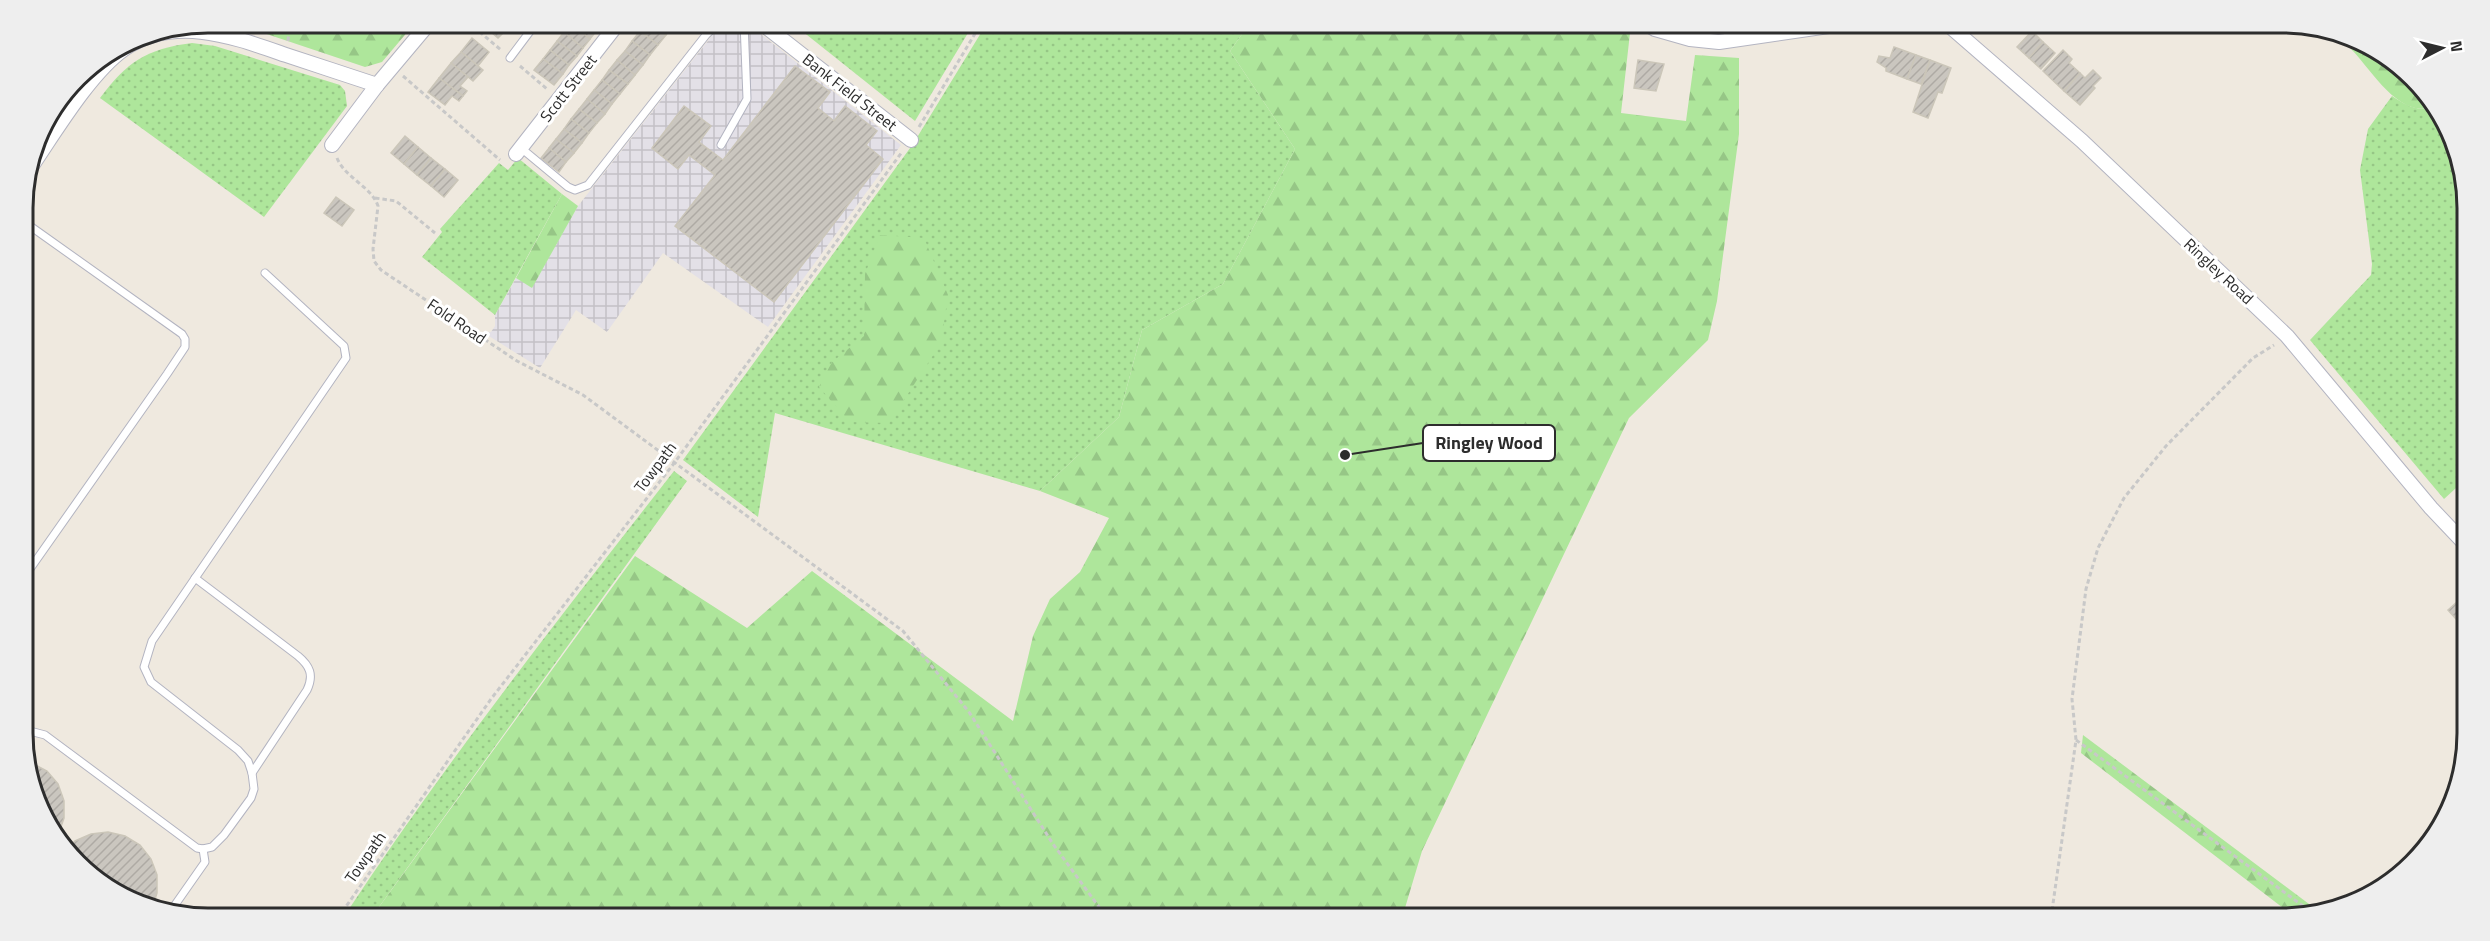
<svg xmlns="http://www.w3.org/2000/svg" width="2490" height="941" viewBox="0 0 2490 941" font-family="'Titillium Web',sans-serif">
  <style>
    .industrial { fill: url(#industrial-grid) }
    .grass { fill: url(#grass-dots) }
    .forest { fill: url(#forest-firs) }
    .building { fill: url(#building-hatch); stroke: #cbc6b9; stroke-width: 1.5 }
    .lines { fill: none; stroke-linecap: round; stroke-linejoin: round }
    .lane-casing { stroke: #b3b4c1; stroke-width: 9 }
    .street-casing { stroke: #b3b4c1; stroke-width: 16 }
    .path { stroke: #c8c8c8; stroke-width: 3; stroke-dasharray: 4.5 3; stroke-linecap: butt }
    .lane { stroke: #fff; stroke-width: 7 }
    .street { stroke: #fff; stroke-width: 14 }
    .labels { text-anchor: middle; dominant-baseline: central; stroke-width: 6; stroke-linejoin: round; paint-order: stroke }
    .street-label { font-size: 16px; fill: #2d2d2d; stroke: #fff }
    .rim { fill: none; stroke: #2d2d2d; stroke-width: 3 }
    .leader { fill: none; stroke: #2d2d2d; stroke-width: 2 }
    .callout-dot { fill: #2d2d2d; stroke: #fff; stroke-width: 2 }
    .callout { fill: #fff; stroke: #2d2d2d; stroke-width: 2 }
    .callout-label { font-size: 18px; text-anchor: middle; font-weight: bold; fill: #2d2d2d }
  </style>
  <defs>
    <pattern id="industrial-grid" width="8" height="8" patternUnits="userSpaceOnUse" patternTransform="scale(1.5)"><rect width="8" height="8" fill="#e3e0e7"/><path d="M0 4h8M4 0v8" fill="none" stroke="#c3c0c6"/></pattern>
    <pattern id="grass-dots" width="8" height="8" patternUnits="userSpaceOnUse" patternTransform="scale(1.5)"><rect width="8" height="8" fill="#aee69b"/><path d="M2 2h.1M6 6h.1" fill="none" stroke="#96c686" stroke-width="1.8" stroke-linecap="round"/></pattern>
    <pattern id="forest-firs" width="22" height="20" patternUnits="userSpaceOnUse" patternTransform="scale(1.5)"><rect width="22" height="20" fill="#aee69b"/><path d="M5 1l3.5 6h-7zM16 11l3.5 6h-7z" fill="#96c686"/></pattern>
    <pattern id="building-hatch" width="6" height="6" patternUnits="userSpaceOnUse" patternTransform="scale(1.5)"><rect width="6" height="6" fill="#cac6bf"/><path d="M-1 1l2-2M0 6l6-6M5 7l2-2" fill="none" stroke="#aeaaa4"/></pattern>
  </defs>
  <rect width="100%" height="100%" fill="#efe9df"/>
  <!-- industrial -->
  <path class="industrial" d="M722,23h25l154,122 -133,182 -105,-74 -56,79 -31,-22 -36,58 -56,-35 7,-1 4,-6v-11l21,-37 16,9 46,-81z"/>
  <!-- grass -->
  <g class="grass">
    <path d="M792,23h182l-59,98z"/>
    <path d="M987,23h263l-20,28 65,98 -72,135 -81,46 -23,87 -79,74 -265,-78 -17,104 -75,-57 230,-316z"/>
    <path d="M192,43l23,3 125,39 5,6 2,15 -83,111 -164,-119c27,-36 46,-49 92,-55z"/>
    <path d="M88,67v1l-49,67 3,-9z"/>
    <path d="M2392,96c14,9 26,17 42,10l32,77 1,295 -23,21 -134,-159 61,-65 1,-11 -12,-94 8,-41z"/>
    <path d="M518,158l44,36 -67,121 -73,-58 20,-25 -2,-3 59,-66 9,7z"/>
    <path d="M674,471l13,10 -316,437h-28c102,-155 217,-301 331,-447z"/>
  </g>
  <!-- forest -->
  <g class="forest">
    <path d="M234,23h181l-33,39 -17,5z"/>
    <path d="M1250,23h362l18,10 -9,80 65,8 9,-66 44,3v76l-22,167 -9,39 -79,78 -207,433 -20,67h-1031l264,-362 112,72 65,-57 201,150 20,-85 17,-37 30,-27 29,-54 -69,-27 79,-74 23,-87 81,-46 72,-135 -65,-98z"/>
    <path d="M1689,23v-1l102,1c-36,4 -69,8 -104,2z"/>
    <path d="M2324,30c37,6 95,41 110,76 -34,15 -63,-37 -83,-57 -7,-8 -18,-13 -27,-19z"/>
    <path d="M562,194l16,12 -46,82 -16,-10z"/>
    <path d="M880,235l44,3 24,57 -7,48 -52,80 -39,-1 -31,-35 12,-24 33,-27 1,-62z"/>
    <path d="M2083,735l238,178 -25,5 -215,-165z"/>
  </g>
  <!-- building -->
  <g class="building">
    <path d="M479,22h21l-3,4 7,6 -6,6z"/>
    <path d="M588,22l9,8 -7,9 -19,-16z"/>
    <path d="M588,22h15l-6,8z"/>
    <path d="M647,22l19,13 -8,10 -18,-14z"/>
    <path d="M649,22h20l4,4 -7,9z"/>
    <path d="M571,23l19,16 -7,9 -19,-16z"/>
    <path d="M640,31l18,14 -8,10 -18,-14z"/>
    <path d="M2032,31l11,11 -14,16 -12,-11z"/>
    <path d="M564,32l19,16 -6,8 -20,-15z"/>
    <path d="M472,38l17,14 -11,14 -17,-14z"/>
    <path d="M557,41l20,15 -8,9 -19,-15z"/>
    <path d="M632,41l18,14 -7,10 -18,-14z"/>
    <path d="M2043,42l12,11 -14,16 -12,-11z"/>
    <path d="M1894,47l22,8 -9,24 -21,-8v-3l-9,-6 2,-6 11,2z"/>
    <path d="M550,50l19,15 -6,9 -20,-15z"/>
    <path d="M2063,50l9,9 -3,4 11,10 -16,18 -21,-20z"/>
    <path d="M625,51l18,14 -8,10 -18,-15z"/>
    <path d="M461,52l22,18 -10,11 -22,-18z"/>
    <path d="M1916,55l14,5 -9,24 -14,-5z"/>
    <path d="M543,59l20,15 -9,11 -20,-15z"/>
    <path d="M617,60l18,15 -7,9 -19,-14z"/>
    <path d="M1638,60l26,4 -8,27 -22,-3z"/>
    <path d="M1930,60l21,8 -9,25 -4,-1 -10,26 -15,-6z"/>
    <path d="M451,63l17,14 -8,9 7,5 -4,5 -24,-18z"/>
    <path d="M795,66l35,26 -12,16 16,13 11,-15 32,25 -11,14 17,14 -109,143 -99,-76 40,-51 -26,-20 -11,14 -26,-21 32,-42 27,20 -12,16 24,18z"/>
    <path d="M609,70l19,14 -8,10 -18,-14z"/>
    <path d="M2093,70l8,8 -8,8 2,2 -15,17 -16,-14 16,-18 5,5z"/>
    <path d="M439,78l24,18 -4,5 -7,-5 -7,9 -17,-13z"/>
    <path d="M602,80l18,14 -8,10 -18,-14z"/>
    <path d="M594,90l18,14 -7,10 -18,-15z"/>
    <path d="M587,99l18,15 -8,9 -18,-14z"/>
    <path d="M579,109l18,14 -8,10 -18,-14z"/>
    <path d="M571,119l18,14 -7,10 -18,-14z"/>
    <path d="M564,129l18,14 -8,10 -18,-14z"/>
    <path d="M405,136l13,11 -14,17 -13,-11z"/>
    <path d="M556,139l18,14 -8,9 -17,-14z"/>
    <path d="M418,147l13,11 -14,17 -13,-11z"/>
    <path d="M549,148l17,14 -7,10 -18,-14z"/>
    <path d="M431,158l14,11 -14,17 -14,-11z"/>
    <path d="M445,169l13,11 -14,17 -13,-11z"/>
    <path d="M336,197l18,13 -12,16 -18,-13z"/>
    <path d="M2467,593v33l-2,3 -17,-19z"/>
    <path d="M26,760l21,11 11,13 6,17v17l-6,17 -32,-66z"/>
    <path d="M108,832l17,4 15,9 11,14 6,16v18l-5,16 -84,-54 -2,-5 9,-9 16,-7z"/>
  </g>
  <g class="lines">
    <defs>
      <g id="lane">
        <path d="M510,58l27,-36"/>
        <path d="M721,145l26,-46 -3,-77"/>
        <path d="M521,148l47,39 7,3 13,-5 118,-150 13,-13"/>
        <path d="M23,221l159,113 3,5v8l-18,27 -142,202"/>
        <path d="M195,578l103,78c12,10 16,19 9,34l-55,83"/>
        <path d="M26,730l19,5 152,113 6,1 9,-2 12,-12 27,-37 3,-9 -2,-16 -4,-12 -10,-11 -87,-68 -7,-15 8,-26 194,-283 -2,-12 -79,-73"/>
        <path d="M170,912l35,-50 -2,-13"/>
      </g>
      <g id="street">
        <path d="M760,22l151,118"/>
        <path d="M1643,22l12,7 35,10 29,3 137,-20"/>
        <path d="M1945,22l137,119 205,195 144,172 36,38"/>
        <path d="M332,145l45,-60 53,-63"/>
        <path d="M516,154l103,-132"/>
        <path d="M31,167c24,-35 59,-94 93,-118 51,-35 110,-12 162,6 30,10 61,20 91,30"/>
      </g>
    </defs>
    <!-- lane casing -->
    <use href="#lane" class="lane-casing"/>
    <!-- street casing -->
    <use href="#street" class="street-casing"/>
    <!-- path -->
    <g class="path">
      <path d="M468,22l33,28"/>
      <path d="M288,41l2,-19"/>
      <path d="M520,66l27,23"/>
      <path d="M403,76l97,84"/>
      <path d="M919,127l63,-105"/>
      <path d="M337,158c8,20 34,28 41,48l-5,43 1,12 7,9 136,91 66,34 320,236 66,81 84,132 54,74"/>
      <path d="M375,198l21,3 39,32"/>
      <path d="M2076,740l238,174"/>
      <path d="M338,918l153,-219 184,-237 227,-310"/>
      <path d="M2051,918l25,-178 -4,-41 14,-110 12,-41 26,-50 42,-52 87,-88 21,-13"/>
    </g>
    <!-- lane -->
    <use href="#lane" class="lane"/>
    <!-- street -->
    <use href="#street" class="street"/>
  </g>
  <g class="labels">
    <!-- street labels -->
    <g class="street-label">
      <text transform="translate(568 88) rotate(-52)">Scott Street</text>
      <text transform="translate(850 92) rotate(38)">Bank Field Street</text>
      <text transform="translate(2219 271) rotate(43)">Ringley Road</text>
      <text transform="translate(457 321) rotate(34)">Fold Road</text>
      <text transform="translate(655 467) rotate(-53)">Towpath</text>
      <text transform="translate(365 857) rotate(-55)">Towpath</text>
    </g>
  </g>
  <!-- crop -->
  <path d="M0 0H2490V941H0ZM208 33H2282A175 175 0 0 1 2457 208V733A175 175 0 0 1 2282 908H208A175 175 0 0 1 33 733V208A175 175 0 0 1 208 33Z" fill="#eee" fill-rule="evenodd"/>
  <path class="rim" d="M208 33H2282A175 175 0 0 1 2457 208V733A175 175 0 0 1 2282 908H208A175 175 0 0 1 33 733V208A175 175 0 0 1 208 33Z"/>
  <!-- callouts -->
  <path class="leader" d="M1345 455L1423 443"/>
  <circle class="callout-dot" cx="1345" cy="455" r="6"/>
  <rect class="callout" x="1423" y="425" width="132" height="36" rx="6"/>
  <g class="callout-label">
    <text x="1489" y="449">Ringley Wood</text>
  </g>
  <!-- north arrow -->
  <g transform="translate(2442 48) rotate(83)" stroke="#ffffff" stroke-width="4.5" paint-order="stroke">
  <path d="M0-4.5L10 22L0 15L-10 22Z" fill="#2d2d2d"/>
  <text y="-9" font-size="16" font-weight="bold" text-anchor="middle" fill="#2d2d2d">N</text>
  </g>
</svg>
